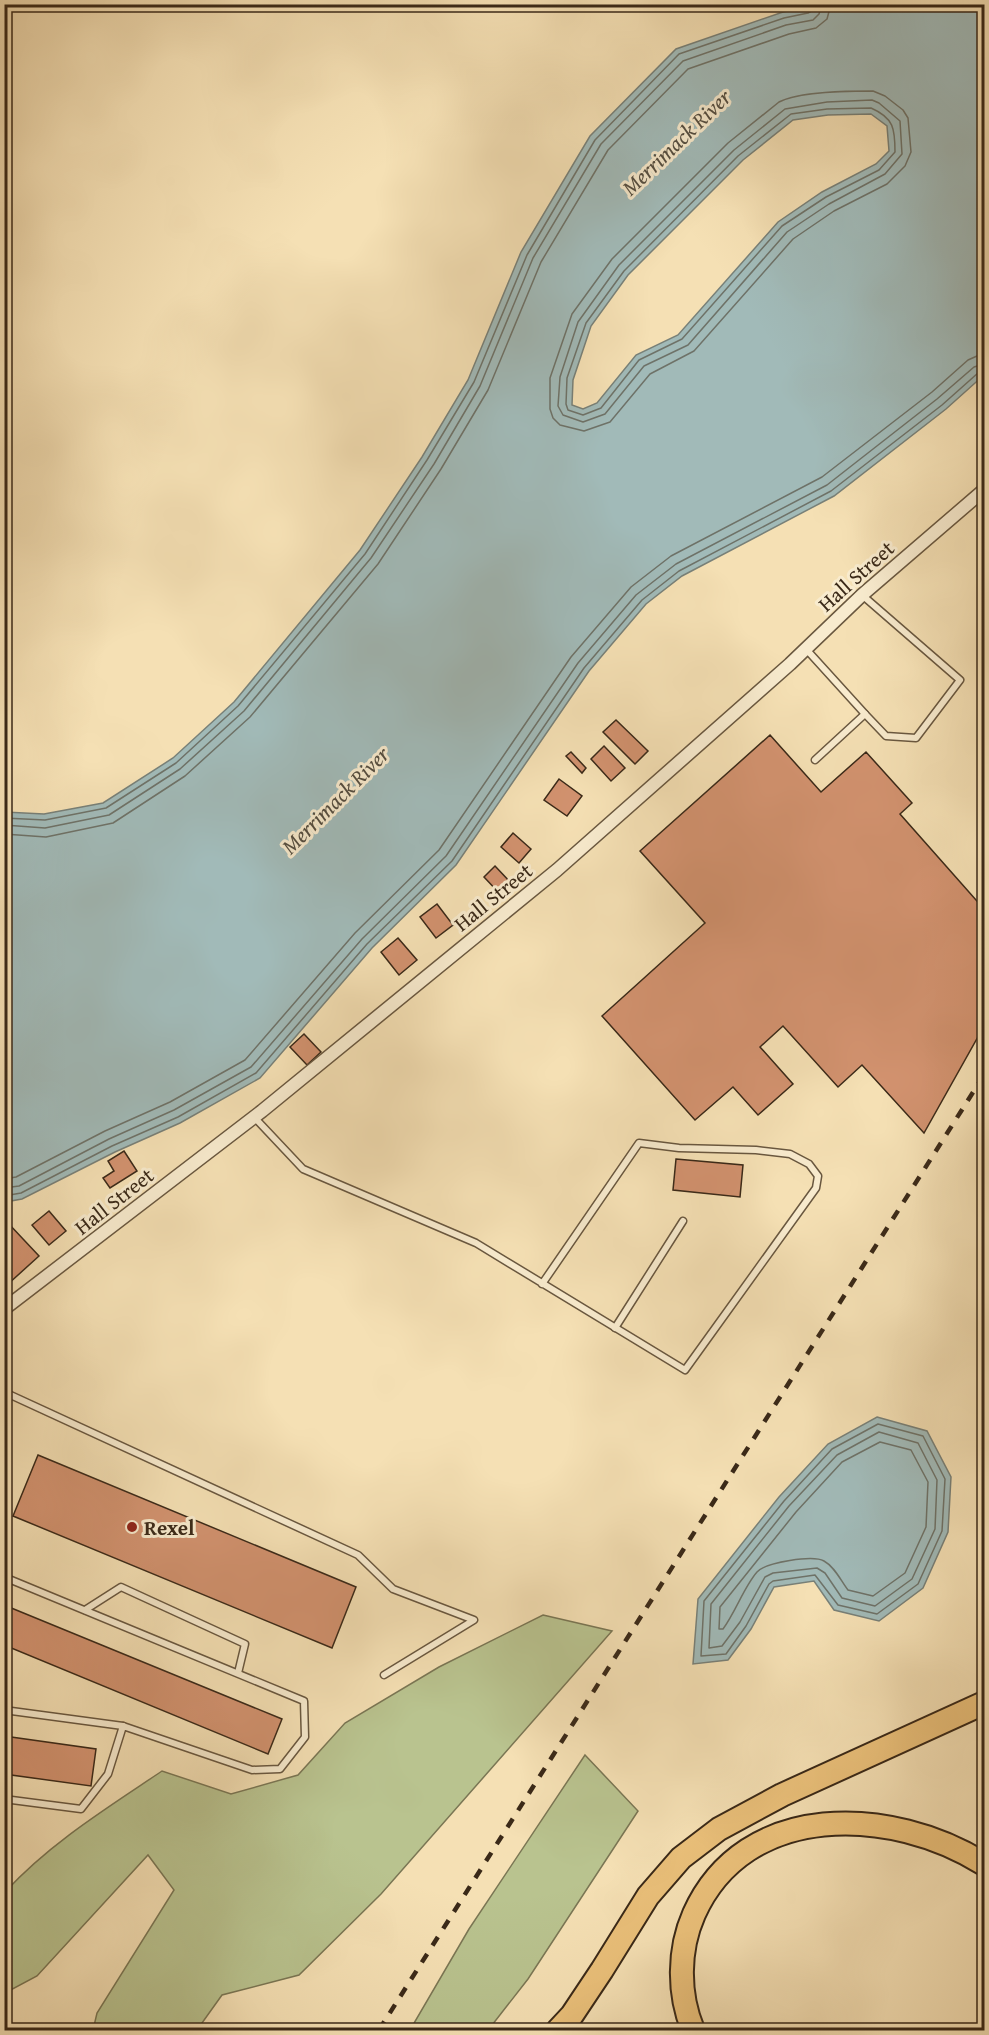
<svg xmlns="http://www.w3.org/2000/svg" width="989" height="2035" viewBox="0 0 989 2035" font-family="'Gentium Book Plus',serif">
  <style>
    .green { fill: #b9c38f; stroke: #7a7654; stroke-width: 1.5 }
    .water { fill: #a1bab8; stroke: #788078; stroke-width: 1.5; fill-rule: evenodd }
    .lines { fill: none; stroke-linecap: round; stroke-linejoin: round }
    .shore { stroke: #6e7268; stroke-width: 1.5 }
    .building { fill: #d2926f; stroke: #3a2918; stroke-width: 1.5 }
    .lane-casing { stroke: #69573f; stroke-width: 9 }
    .street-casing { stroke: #69573f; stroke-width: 15 }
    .highway-casing { stroke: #3a2918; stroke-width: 26 }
    .lane { stroke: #f8ebce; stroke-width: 6 }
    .street { stroke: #f8ebce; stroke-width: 12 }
    .highway { stroke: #eac07a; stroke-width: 22 }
    .rail { stroke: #3a2918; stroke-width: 4.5; stroke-dasharray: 10 10; stroke-linecap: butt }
    .poi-dot { fill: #8f2418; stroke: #f8ebce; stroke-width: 2 }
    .labels { text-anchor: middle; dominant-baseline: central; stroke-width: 6; stroke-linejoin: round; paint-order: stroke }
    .street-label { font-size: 21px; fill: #3a2918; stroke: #f8ebce }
    .poi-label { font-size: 21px; font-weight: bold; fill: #3a2918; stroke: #f8ebce; text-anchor: start }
    .water-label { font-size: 22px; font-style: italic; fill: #544d40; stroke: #f8ebce }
  </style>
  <rect width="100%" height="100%" fill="#f5e0b4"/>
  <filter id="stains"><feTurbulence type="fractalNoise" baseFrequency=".00333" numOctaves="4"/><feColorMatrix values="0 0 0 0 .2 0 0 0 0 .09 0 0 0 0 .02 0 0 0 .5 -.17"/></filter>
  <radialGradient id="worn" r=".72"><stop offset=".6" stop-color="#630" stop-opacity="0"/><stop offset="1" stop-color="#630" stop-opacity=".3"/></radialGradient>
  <!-- green -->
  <g class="green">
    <path d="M543,1615l69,16 -231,263 -82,81 -77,20 -25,35h-104l4,-17 77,-123 -26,-35 -111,121 -32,17v-101c45,-49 102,-84 157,-121l69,23 67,-19 47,-52 94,-56z"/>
    <path d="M585,1755l53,56 -110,168 -39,50 -79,1 59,-101z"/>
  </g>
  <!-- water -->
  <g class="water">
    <path d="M824,4l160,1v370l-38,34 -112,87 -152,80 -36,28 -57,67 -133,194 -84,83 -112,130 -80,45 -65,29 -93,47 -17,3v-390l39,2 59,-11 70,-45 61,-56 126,-152 62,-93 46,-77 53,-128 69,-116 86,-87 107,-37zM871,114l16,12 2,25 -13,13 -54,28 -44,30 -100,113 -42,20 -39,48 -14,6 -11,-4 1,-25 18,-54 37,-51 115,-115 50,-40 35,-5z"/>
    <path d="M877,1417l50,14 24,46 -3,55 -25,56 -44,33 -45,-11 -20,-29 -40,6 -23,42 -23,31 -35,4 5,-65 81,-102 49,-53z"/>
  </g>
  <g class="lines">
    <!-- shore -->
    <g class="shore">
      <path d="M873,91l12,5 18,14 5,8 3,34 -6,14 -18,18 -53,27 -41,28 -99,112 -44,23 -40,48 -26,9 -24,-6 -7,-7 -3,-9v-31l22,-64 40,-55 116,-116 51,-41c20,-11 71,-11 94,-11z"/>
      <path d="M872,100l7,3 21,18 2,33 -17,20 -56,30 -42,28 -99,113 -44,21 -39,48 -22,8 -20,-7 -5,-9 2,-29 18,-55 41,-57 115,-115 51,-41 42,-7z"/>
      <path d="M871,108c23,10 24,21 24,44l-16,18 -53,27 -44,29 -100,113 -43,21 -38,48 -18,7 -15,-5 -2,-6 1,-26 19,-55 38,-52 114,-115 53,-42 36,-5z"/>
      <path d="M4,818l41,2 61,-12 70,-45 62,-57 127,-152 62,-94 47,-78 53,-127 68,-115 84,-86 105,-36 24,-5 5,-3 1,-6"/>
      <path d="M4,825l41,3 64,-13 71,-46 64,-58 127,-153 63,-94 46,-78 53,-128 68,-114 82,-83 103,-36 27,-5 6,-6 3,-10"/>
      <path d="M4,834l42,3 67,-14 72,-47 65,-59 128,-153 63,-95 47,-79 53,-128 67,-112 80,-81 101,-35 27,-6 11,-9 4,-15"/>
      <path d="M4,1179l12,-2 89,-46 65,-29 75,-42 110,-127 84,-83 132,-193 60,-70 40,-31 151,-79 110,-85 36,-32 9,-4 7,-1"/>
      <path d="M4,1188l15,-2 90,-47 65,-29 77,-43 111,-128 84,-83 132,-193 58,-68 40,-31 151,-79 110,-86 37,-32 10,-3"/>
      <path d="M4,1196l17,-3 91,-47 66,-29 78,-44 111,-129 85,-83 132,-193 58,-68 37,-29 152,-80 111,-86 36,-32 6,-2"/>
      <path d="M878,1424l45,12 22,43 -3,52 -24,53 -41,30 -39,-9 -23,-30 -42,6 -4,3 -23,42 -20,28 -25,2 3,-55 80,-100 48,-52z"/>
      <path d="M879,1432l39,11 19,37 -2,49 -23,50 -37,27 -33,-8 -17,-25 -8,-5 -44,5 -8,4 -25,45 -18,24 -13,2 2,-44 31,-39 47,-59 48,-51z"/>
      <path d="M880,1442l31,8 17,32 -2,45 -21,46 -32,23 -25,-6c-7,-9 -13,-23 -24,-29 -11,-6 -58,1 -67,11 -13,15 -21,39 -34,57h-4l1,-22 76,-95 46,-50z"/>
    </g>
  </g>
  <!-- building -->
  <g class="building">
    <path d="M616,720l32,31 -13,13 -32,-32z"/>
    <path d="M770,735l51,57 45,-40 46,51 -12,11 84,95v117l-60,107 -62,-68 -24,22 -55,-61 -23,21 33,37 -35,31 -25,-28 -38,33 -93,-104 103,-93 -65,-72z"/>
    <path d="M604,746l21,22 -14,13 -20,-22z"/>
    <path d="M571,752l15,16 -4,5 -16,-17z"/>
    <path d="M559,779l23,17 -15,20 -23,-16z"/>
    <path d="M513,833l18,16 -12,14 -18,-16z"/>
    <path d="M495,866l16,17 -11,11 -16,-17z"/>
    <path d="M437,904l16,21 -17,13 -16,-21z"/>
    <path d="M398,938l19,22 -18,15 -18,-23z"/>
    <path d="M304,1034l17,18 -14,13 -17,-18z"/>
    <path d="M124,1151l13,20 -27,17 -7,-10 11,-7 -6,-10z"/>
    <path d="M676,1159l67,6 -3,32 -67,-7z"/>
    <path d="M49,1211l17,20 -17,14 -17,-20z"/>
    <path d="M8,1223l31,33 -32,29 -3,-3v-56z"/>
    <path d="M38,1455l318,132 -24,61 -319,-132z"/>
    <path d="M4,1605l278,114 -14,35 -264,-109z"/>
    <path d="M4,1736l92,13 -5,37 -87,-12z"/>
  </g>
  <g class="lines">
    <defs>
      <g id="lane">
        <path d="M806,649l59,65"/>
        <path d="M815,760l50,-46 21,22 30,2 44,-58 -98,-85"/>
        <path d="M254,1117l49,52 173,74 209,127 131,-182 2,-12 -9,-12 -19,-10 -34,-4 -77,-2 -40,-5 -97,141"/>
        <path d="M615,1328l68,-107"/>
        <path d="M4,1392l354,163 35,34 81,31 -90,55"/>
        <path d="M4,1577l300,124 1,36 -25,32 -28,1 -129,-44 -15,48 -27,35 -77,-10"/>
        <path d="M85,1610l36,-23 124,57 -7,29"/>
        <path d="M4,1710l119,16"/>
      </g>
      <path id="street" d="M4,1309l258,-198 295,-241 233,-206 72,-69 122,-105"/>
      <g id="highway">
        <path d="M558,2030l14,-15 30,-45 46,-74 33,-38 38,-29 63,-34 202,-92"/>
        <path d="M693,2030c-15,-36 -15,-80 1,-116 51,-114 198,-108 290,-50"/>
      </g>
    </defs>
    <!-- lane casing -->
    <use href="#lane" class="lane-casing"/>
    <!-- street casing -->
    <use href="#street" class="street-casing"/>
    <!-- highway casing -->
    <use href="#highway" class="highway-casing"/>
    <!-- lane -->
    <use href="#lane" class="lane"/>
    <!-- street -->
    <use href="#street" class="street"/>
    <!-- highway -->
    <use href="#highway" class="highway"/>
    <!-- rail -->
    <path class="rail" d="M379,2030l605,-955"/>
  </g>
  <!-- markers -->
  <circle class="poi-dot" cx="132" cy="1527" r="6"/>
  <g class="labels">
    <!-- street labels -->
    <g class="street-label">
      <text transform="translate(856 576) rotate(-42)">Hall Street</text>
      <text transform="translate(493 897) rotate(-39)">Hall Street</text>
      <text transform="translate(114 1201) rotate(-38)">Hall Street</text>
    </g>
    <!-- poi labels -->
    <g class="poi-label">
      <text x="144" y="1527">Rexel</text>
    </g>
    <!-- water labels -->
    <g class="water-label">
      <text transform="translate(676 142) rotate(-44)">Merrimack River</text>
      <text transform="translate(335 800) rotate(-45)">Merrimack River</text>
    </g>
  </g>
  <!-- margin -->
  <rect width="989" height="2035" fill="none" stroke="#f5e0b4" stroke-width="24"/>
  <rect x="6" y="6" width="977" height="2023" fill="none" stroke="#3a2918" stroke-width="3"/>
  <rect x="12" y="12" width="965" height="2011" fill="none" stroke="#3a2918" stroke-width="1.5"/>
  <rect width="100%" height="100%" filter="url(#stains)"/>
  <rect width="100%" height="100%" fill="url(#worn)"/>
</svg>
